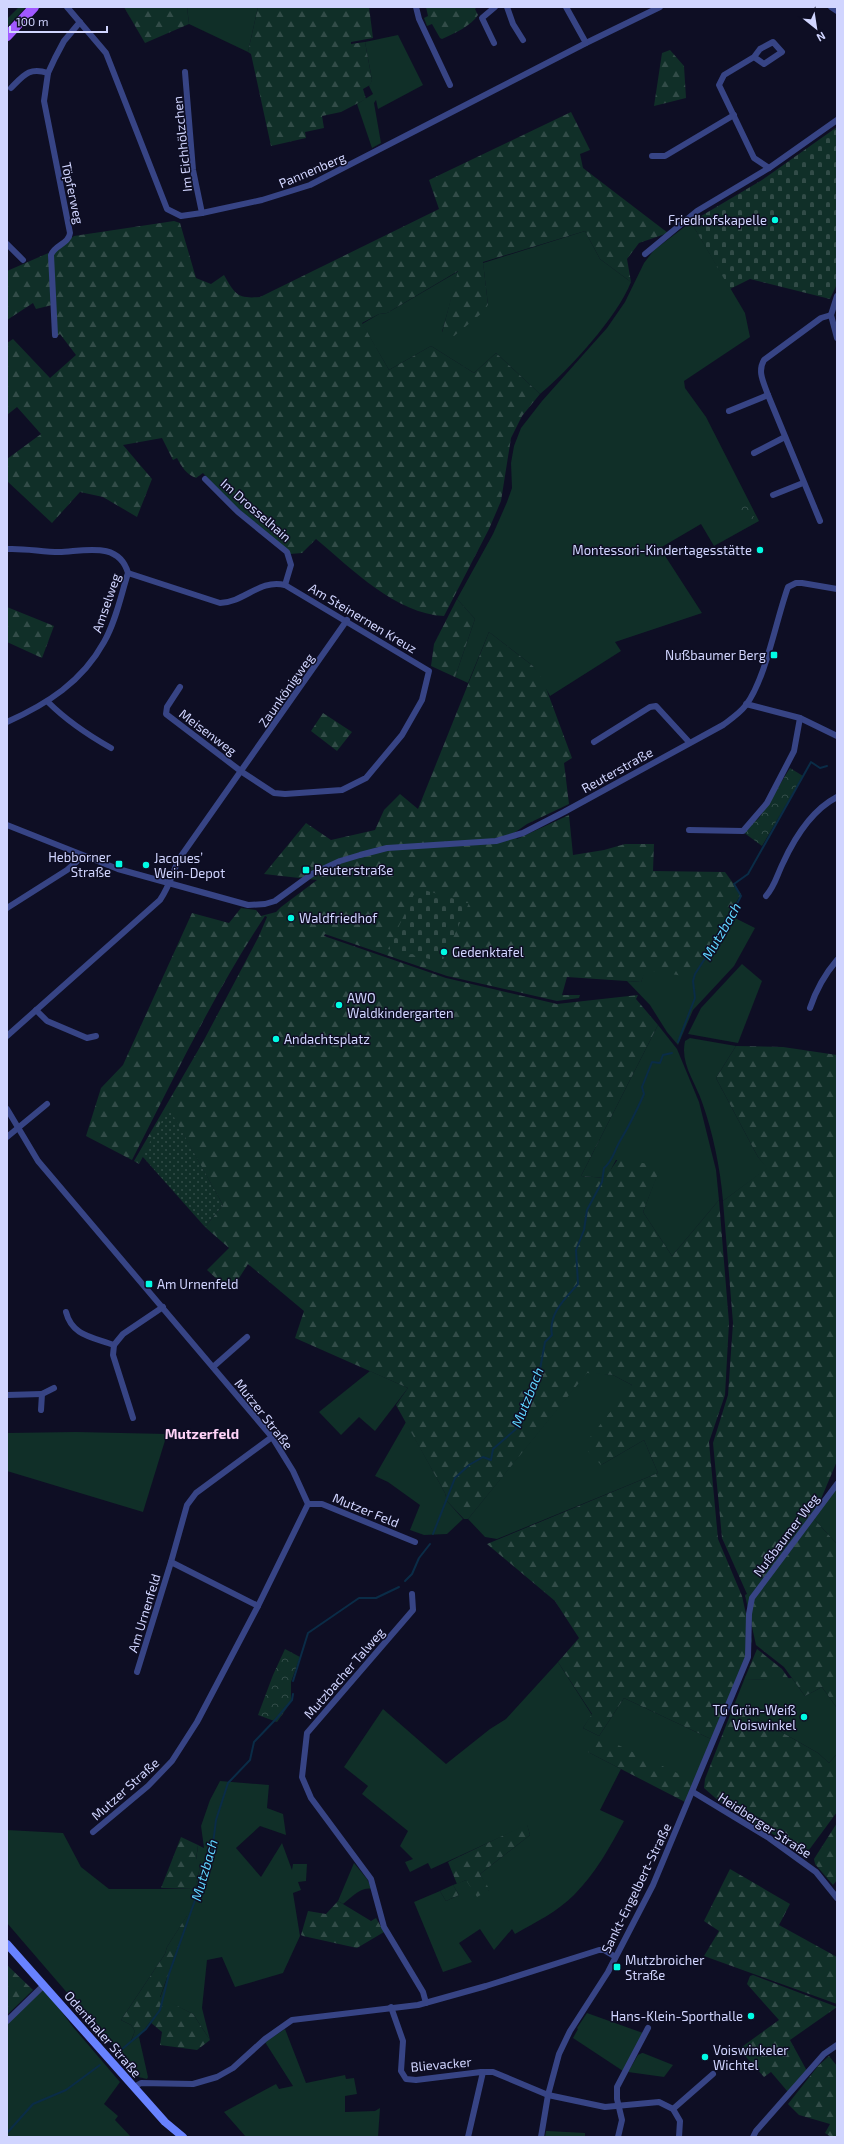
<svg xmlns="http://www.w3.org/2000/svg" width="844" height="2144" viewBox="0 0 844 2144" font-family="'Exo 2',sans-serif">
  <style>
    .grass { fill: #102f28 }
    .forest { fill: url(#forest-firs) }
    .cemetery { fill: url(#cemetery-stones) }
    .park { fill: url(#park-crowns) }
    .garden { fill: url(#garden-dots) }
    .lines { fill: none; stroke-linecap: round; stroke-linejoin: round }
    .stream { stroke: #0a2c47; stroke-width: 2 }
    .minor { stroke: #374485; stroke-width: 6 }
    .secondary { stroke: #6882ff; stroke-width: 8 }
    .primary { stroke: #a058ff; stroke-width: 10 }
    .poi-dot { fill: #00fce4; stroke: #0e0e24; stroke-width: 1.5 }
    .labels { text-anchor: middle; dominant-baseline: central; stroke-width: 3; stroke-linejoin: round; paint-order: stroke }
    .street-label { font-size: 13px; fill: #d1d5ff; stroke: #0e0e24 }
    .poi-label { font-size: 13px; fill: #d1d5ff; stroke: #0e0e24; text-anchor: start }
    .water-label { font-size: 14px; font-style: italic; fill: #5fd5ff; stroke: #0e0e24 }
    .neighbourhood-label { font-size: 14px; font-weight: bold; fill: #ffd3f8; stroke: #0e0e24 }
  </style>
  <defs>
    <pattern id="forest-firs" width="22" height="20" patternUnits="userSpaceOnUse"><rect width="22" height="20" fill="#102f28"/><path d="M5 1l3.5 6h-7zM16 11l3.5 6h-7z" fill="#324c48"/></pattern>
    <pattern id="cemetery-stones" width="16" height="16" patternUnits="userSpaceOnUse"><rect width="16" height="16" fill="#102f28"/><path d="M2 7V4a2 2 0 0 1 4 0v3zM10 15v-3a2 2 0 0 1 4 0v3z" fill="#324c48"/></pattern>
    <pattern id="park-crowns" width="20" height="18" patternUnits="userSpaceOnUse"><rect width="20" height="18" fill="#102f28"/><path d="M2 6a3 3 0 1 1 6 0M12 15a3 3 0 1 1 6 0" fill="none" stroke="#324c48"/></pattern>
    <pattern id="garden-dots" width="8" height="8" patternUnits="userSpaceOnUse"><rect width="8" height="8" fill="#102f28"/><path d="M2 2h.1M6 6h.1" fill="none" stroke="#324c48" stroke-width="1.8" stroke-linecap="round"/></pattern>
  </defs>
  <rect width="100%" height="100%" fill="#0e0e24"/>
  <!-- grass -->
  <g class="grass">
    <path d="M19,7h7l-19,20v-8z"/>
    <path d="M187,7h71l-10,45 -59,-28z"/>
    <path d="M398,35l25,50 -45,24 -2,-9 -2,3 7,40 -9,5 -15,-44 16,-10 -4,-8 3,-6 -7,-38z"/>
    <path d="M691,222l54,91 5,24 -66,44 1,7 21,29 53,104 -45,25 -13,-22 -41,24 42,65 -87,29 6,9 -71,45 -17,-30 -44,-34 -21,51 -13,-6 20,-58 -18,-20 36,-65 14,-32 5,-14 -1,-25 3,-17 7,-18 21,-27 65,-73 18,-26 19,-39 10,-13z"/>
    <path d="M585,231l15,28 31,23c-13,34 -62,88 -91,112l-44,-41 -22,20 -43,-27 -42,24 -27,-46 17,-10 8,-1 72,-42 -17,61 46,-27 -5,-42z"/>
    <path d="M729,915l26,13 -21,38 -41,44 -15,35 -11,-13 -17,-27 -23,-24 14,1 4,-12 70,-30z"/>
    <path d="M742,964l20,17 -24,62 -50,-9 13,-26z"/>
    <path d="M658,1025l19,24 22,53 17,68 3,30 -47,56 -29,-44 17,-45 -44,-7 -8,15 -3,3 -24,-2z"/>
    <path d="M690,1038l46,8 -20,32 42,79 10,11 -45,33c-3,-34 -10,-68 -21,-99 -7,-21 -22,-38 -17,-61z"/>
    <path d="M370,1371l38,17 -33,43 -16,-14 -18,18 -22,-23z"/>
    <path d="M587,1372l26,3 19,10 -31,80 43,-25 14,33 -161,66 -12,-2 -17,-18z"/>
    <path d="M406,1422l39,71 2,8 16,18 -16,15 -23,1 -14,-5 10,-25 -32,-23 -13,-6z"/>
    <path d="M76,1432l91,2 -24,78 -136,-41v-38z"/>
    <path d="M837,1483v61l-24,-26z"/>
    <path d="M558,1662l34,53 -9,13 16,8 25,-38 87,41 -17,42 -106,-29 33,17 -21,41 24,11c-14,26 -29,53 -50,74 -17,17 -38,27 -59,39l-3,-5 -18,21 -14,-21 -21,14 13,19 -29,10 -29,-70 26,-11 6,10 13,-6 -6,-10 13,-5 23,11 -9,-17 50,-39 -3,-10 -96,44 -3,-6 -18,9 -5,-10 8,-3 -13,-13 8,-15 -46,-37 6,-8 -24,-19 39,-58 63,55 44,-35 16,-10z"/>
    <path d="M792,1678l13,18 17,-9 15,21v46l-8,9 -11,-10 -84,-48 10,-25z"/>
    <path d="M220,1781l49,4 -2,23 16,6 3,21 -26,-9 -24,22 25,29 21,-34 10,27 1,-6h14l-1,17 -8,1 3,8 -8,3 7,43 -17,37 -48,14 -13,-30 -15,3 -5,48 8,32 -17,-26 -33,-16 27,-75v-7l-20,31 -2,7 -44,66 10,5 4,6 -5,12 9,-6 9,40 -1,2 -13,-3 -15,-23 -112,-130v-93l56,3 18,34 28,22h86l6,-27 -5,-2 2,-15 6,3 -3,-22 9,-26z"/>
    <path d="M354,1863l13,16 5,10c-11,-3 -21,9 -29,15l-5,-3z"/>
    <path d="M43,1987l30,40 47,55 -16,22 14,12 -3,4 16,17h-124v-115z"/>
    <path d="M587,2013l56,20 -20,38 -50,-33 5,-9 -1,-1z"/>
    <path d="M285,2029l21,54 39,-8 1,4 8,-1 3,16 -12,2v16l30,-1 5,-3 -2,29h-132l-22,-25 52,-28 3,5 14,-3 -28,-44z"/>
    <path d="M642,2053h1l30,12 -9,12 -36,-5 10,-17z"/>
    <path d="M546,2131h2l37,2v4h-40z"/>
  </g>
  <!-- forest -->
  <g class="forest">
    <path d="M124,7h63l2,17 -44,19z"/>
    <path d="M258,7h111l4,31 -22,4v2l14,-2 7,38 -2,5 -7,4 3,10 -25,13 -19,4 2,12 -19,4 1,6 -35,8 -20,-92 -3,-2z"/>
    <path d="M426,7h51l-2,2 3,6c-7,11 -23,18 -36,24l-2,-1 -8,-14 -5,2 -3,-8 4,-2z"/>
    <path d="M670,50l14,16 2,32 -32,8 8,-53z"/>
    <path d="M571,112l19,38 -10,4 3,14 85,65 -29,10 -12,16 4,23 -31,-23 -15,-28 -102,31 5,43 -6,8 -28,23 -12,-3 16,-62 -71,42 -8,1 -17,9 27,47 42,-24 43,27 22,-20 44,41 -18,22 -11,22 -10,63 -12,28 -45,87c-48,-2 -92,-47 -128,-77l-14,14 -12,1 -67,-59 -20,-22 -7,5c-9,-3 -15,-12 -19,-20l-4,2 -11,-22 -39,7 29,34 -15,38 -34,-20 -23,-5 -28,31 -45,-42v-22l34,-25 -24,-27 -10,8v-72l6,-4 37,39 26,-23 -16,-21 -5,4 -3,-33 -16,4 -3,-6 -26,17v-49l46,-20 21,-15 100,-15 6,2 16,55 15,6 13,-9c11,19 13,24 36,22l179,-88 -10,-29z"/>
    <path d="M457,599l18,20 -20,58 -24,-11 3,-22z"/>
    <path d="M7,607l47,19 -12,32 -35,-16z"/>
    <path d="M489,632l44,34 10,14 29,78 -8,5 5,41 -42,20 -13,9 3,6 52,-24 4,40 31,-5 21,-6h29l-1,27 72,1 16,22 -26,46 -25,37 -44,-7 -5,12 -74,-5 -5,18h18l-1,3 -22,3 -110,-25 -122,-42 -1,2 122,42 111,26 81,-9 -2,4 22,26 -77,151 24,2 13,-19 43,7 -18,46 29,44 47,-56 10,123 -4,72 -16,47 9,97 24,57 10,45 -41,98 -87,-41 -25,38 95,45 -9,21 -97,-50 11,-16 -16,-8 9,-14 -34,-52 21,-24 -24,-37 -68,-57 171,-71 -14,-33 -43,25 -18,-19 49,-61 -19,-10 -26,-2 -119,146h-4l-17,-18 -2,-8 -49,-88 12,-17 -113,-50 9,-27 -56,-47 -14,22 -16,-6 -11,-10 22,-22 -24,-21 18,-22 -54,-96 -30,55 -5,-3 70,-121 55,-104 8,-19 -2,-1c-51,77 -91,162 -133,244l-46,-24 15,-48 22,-23 69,-152 37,10 12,-15 15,2 5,6 15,-4 5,-5 36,-27 -53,-6 42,-51 25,17 44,-10 9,-20 16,-16 18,15z"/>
    <path d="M323,713l29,19 -15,19 -26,-20z"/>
    <path d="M736,1046l47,1 54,8v406l-24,57 24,26v164l-15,-21 -17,9 -21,-29 -28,-22 -11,-50 2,-1 -25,-56 -9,-95 15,-48 5,-72 -10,-122 44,-33 -9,-11 -42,-79z"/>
    <path d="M757,1649l25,20 7,10 -45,1z"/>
    <path d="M734,1705l84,48 11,10 8,-9v58l-31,42 -8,-1 -3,-5 -24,-15h-4l-46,-30 -17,-15 1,-9z"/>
    <path d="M837,1823v57l-4,5 -18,-21 -1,-5z"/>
    <path d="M527,1824l3,11 -50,39 10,16 -13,7 -11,-17 -9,4 -9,-22z"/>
    <path d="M181,1837l17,8 -2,14 5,3 -6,27 -34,-1z"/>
    <path d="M730,1869l60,35 -11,21 58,32v47l-133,-48 15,-25 -15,-10z"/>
    <path d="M453,1885l6,10 -13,6 -6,-10z"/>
    <path d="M338,1901l33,20 5,-3 8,14 -27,16 -54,-12 -2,-1 7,-24 18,3z"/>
    <path d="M188,1914l-1,9 -27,74 33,17 17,26 -13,10 -37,-5 2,-13 -12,-10 -11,15 -9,7 5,-13 -4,-6 -10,-5 44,-66 2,-7z"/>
    <path d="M7,1965l26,25 -26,25z"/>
    <path d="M753,1975l84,32 -47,33 17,31 -19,21 -17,-20 -7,5 -25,-28 40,-29 -32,-36 3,-8z"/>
    <path d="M829,2056l8,10v71h-6l-6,-4 5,-9 -31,-9 -11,-11 30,-38z"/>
  </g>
  <!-- cemetery -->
  <g class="cemetery">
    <path d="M837,127v157l-7,15 -80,-20 -20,10 -39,-67 71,-42z"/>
    <path d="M417,888l52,15 -27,59 -54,-13z"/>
  </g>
  <!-- park -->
  <g class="park">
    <path d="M745,500l9,15 -1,5 -5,3 -16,-17z"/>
    <path d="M790,768l13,8 -41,70 -19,-14 16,-14z"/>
    <path d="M285,1649l15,8 -9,25v20l-14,20 -19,-7 15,-40z"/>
  </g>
  <!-- garden -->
  <path class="garden" d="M169,1108l54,97 -18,22 -63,-71z"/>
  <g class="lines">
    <!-- stream -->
    <g class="stream">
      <path d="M678,1042l17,-44 -2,-17 2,-7 29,-45 17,-33 -7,-12 14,-10 63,-112 9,6 7,-2"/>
      <path d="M433,1534l22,-56 14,-13 14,-8 8,3 2,-11 23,-20 6,-20 17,-34 6,-33 7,-7c-4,-21 13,-36 26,-51l-2,-34 8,-20 3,-20 15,-28 2,-14c9,-7 10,-17 16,-27 9,-15 17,-31 24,-47l-2,-7 10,-25 8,1 3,-8 9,-2"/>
      <path d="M405,1581l7,-7 7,-16 11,-14"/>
      <path d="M293,1681l15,-48 51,-35h17l23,-11"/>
      <path d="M121,2050l25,-21 14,-19 9,-36 43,-122 4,-32 12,-37 22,-23 4,-18 22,-23 16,-19 1,-6"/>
      <path d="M7,2133l26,-29 33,-14 34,-25"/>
    </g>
    <!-- minor -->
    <g class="minor">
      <path d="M67,7l39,46 61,156 14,7 21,-3 60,-13 48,-15 276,-142 74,-36"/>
      <path d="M416,7l3,12 31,66"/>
      <path d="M507,7l6,17 10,16"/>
      <path d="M566,7l20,36"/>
      <path d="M831,7l6,4"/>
      <path d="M494,43l-12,-25 13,-11"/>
      <path d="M754,57l6,-8 13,-7 9,10 -18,12 -10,-7 -30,18 -5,10 35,73 15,10"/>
      <path d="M185,72l8,98 9,43"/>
      <path d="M11,88c13,-13 18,-21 37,-15"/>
      <path d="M652,156h13l69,-41"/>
      <path d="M7,244l16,16"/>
      <path d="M645,254l52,-43 72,-43 68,-48"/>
      <path d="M837,296l-6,19 6,23"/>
      <path d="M55,335l-4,-80c3,-10 18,-11 19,-22l-26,-132 4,-28 7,-15 9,-17 16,-19"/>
      <path d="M729,411l39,-16"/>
      <path d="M754,453l31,-16"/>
      <path d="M205,479l33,33 49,40 4,13 -6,20"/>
      <path d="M773,495l30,-12"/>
      <path d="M820,521l-52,-126c-4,-12 -11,-23 -4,-35l57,-42 10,-3"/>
      <path d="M7,549c18,-1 35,3 52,3 26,-1 60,-11 69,21 -7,22 -12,48 -24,69 -22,40 -57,62 -97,80"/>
      <path d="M128,573l92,30c25,-1 39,-24 65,-18l144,86 -7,29 -20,35 -36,43 -24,12 -57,4 -11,-1 -32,-21 -76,-58 1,-7 13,-20"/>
      <path d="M48,702c19,19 40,33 63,46"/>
      <path d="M746,704l54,14 37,18"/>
      <path d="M594,742l56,-35 6,-1 33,36"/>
      <path d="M7,825l111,44 130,36 17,-1 10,-3 37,-27 28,-13 20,-6 27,-7 109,-7 27,-8 41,-21 159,-87c8,-6 17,-12 23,-20 20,-27 30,-85 42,-118l8,-4h6l35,6"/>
      <path d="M689,830l54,1 24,-28 27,-52 6,-33"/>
      <path d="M766,896c9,-10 11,-21 17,-33 11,-24 29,-53 54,-66"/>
      <path d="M7,908l60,-38 16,-14"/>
      <path d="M810,1008c6,-18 15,-34 27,-48"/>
      <path d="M36,1010l11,11 40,17 9,-2"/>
      <path d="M7,1036l153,-136c10,-15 12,-26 19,-41l168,-239"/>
      <path d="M7,1109l31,52 234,276 21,34 15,33 -50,102 -61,116 -25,39 -24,25 -55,46"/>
      <path d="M7,1137l40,-33"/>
      <path d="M66,1312c6,24 27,25 48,33l9,-11 40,-27"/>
      <path d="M114,1345l-1,10 20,63"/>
      <path d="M213,1367l34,-30"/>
      <path d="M7,1395l35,-1"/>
      <path d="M41,1410l1,-16 12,-6"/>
      <path d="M308,1504h14l93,38"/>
      <path d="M171,1562l16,-57 9,-12 76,-56"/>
      <path d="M412,1594l1,16 -106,123 -5,44 9,21 60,81 13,48 39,65 3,11"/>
      <path d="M137,1672l34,-110 87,44"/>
      <path d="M693,1792l76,46 47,34 21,26"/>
      <path d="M391,2007l12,34 -2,30 5,8 10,1 65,-8h12l55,23 57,12 54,-5 14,7 7,12 -1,16"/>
      <path d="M7,2021l37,-36"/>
      <path d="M134,2087l7,-4 52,1 24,-7 16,-9 32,-29 27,-19 126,-15 68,-19 113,-36h5l10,6"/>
      <path d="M673,2109l40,-35"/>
      <path d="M468,2137l15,-65"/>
      <path d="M541,2137l7,-42 11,-41 11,-23 38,-59 45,-87 95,-228 1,-43 3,-16 85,-114"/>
      <path d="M618,2137l4,-17 -5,-21v-12l31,-59"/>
      <path d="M753,2137l3,-6 68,-77 13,-9"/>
    </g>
    <!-- secondary -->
    <path class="secondary" d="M7,1944l158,178 18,15"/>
    <!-- primary -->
    <path class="primary" d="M7,36l27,-29"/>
  </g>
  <!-- markers -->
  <g class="poi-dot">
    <circle cx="775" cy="220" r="4"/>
    <circle cx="760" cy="550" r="4"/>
    <rect x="770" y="651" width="8" height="8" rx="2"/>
    <rect x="115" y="860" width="8" height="8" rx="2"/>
    <circle cx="146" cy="865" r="4"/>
    <rect x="302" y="866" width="8" height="8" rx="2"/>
    <circle cx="291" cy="918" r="4"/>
    <circle cx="444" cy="952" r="4"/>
    <circle cx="339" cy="1005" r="4"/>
    <circle cx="276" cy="1039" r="4"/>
    <rect x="145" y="1280" width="8" height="8" rx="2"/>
    <circle cx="804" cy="1717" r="4"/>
    <rect x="613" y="1963" width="8" height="8" rx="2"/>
    <circle cx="751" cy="2016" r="4"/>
    <circle cx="705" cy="2057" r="4"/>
  </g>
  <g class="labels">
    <!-- street labels -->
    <g class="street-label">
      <text transform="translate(182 144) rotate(-96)">Im Eichhölzchen</text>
      <text transform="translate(312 170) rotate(-23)">Pannenberg</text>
      <text transform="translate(73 193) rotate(78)">Töpferweg</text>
      <text transform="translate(256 510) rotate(41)">Im Drosselhain</text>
      <text transform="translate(106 603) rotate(-71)">Amselweg</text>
      <text transform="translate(363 618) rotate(31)">Am Steinernen Kreuz</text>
      <text transform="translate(286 690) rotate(-55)">Zaunkönigweg</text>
      <text transform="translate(208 732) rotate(37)">Meisenweg</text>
      <text transform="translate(617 770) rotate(-29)">Reuterstraße</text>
      <text transform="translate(264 1414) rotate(52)">Mutzer Straße</text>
      <text transform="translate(366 1510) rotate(22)">Mutzer Feld</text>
      <text transform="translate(786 1535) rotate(-53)">Nußbaumer Weg</text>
      <text transform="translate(144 1613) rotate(-73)">Am Urnenfeld</text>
      <text transform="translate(344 1673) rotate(-49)">Mutzbacher Talweg</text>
      <text transform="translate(125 1789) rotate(-42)">Mutzer Straße</text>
      <text transform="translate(765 1825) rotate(33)">Heidberger Straße</text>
      <text transform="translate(636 1888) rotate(-64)">Sankt-Engelbert-Straße</text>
      <text transform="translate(103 2034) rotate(49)">Odenthaler Straße</text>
      <text transform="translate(441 2064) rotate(-5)">Blievacker</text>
    </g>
    <!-- poi labels -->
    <g class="poi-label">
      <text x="767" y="220" text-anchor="end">Friedhofskapelle</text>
      <text x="752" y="550" text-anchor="end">Montessori-Kindertagesstätte</text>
      <text x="766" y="655" text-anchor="end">Nußbaumer Berg</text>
      <text x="111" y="857" text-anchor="end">Hebborner<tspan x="111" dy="15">Straße</tspan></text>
      <text x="154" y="858">Jacques’<tspan x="154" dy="15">Wein-Depot</tspan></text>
      <text x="314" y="870">Reuterstraße</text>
      <text x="299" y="918">Waldfriedhof</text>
      <text x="452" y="952">Gedenktafel</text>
      <text x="347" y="998">AWO<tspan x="347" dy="15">Waldkindergarten</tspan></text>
      <text x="284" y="1039">Andachtsplatz</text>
      <text x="157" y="1284">Am Urnenfeld</text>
      <text x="796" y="1710" text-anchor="end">TG Grün-Weiß<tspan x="796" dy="15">Voiswinkel</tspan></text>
      <text x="625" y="1960">Mutzbroicher<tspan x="625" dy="15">Straße</tspan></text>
      <text x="743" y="2016" text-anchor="end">Hans-Klein-Sporthalle</text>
      <text x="713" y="2050">Voiswinkeler<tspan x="713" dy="15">Wichtel</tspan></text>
    </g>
    <!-- water labels -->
    <g class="water-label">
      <text transform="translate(721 931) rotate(-60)">Mutzbach</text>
      <text transform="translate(527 1397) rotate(-68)">Mutzbach</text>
      <text transform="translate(204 1870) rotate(-74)">Mutzbach</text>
    </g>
    <!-- neighbourhood labels -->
    <g class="neighbourhood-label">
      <text x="202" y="1433">Mutzerfeld</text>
    </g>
  </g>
  <!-- border -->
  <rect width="844" height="2144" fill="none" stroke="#d1d5ff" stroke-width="16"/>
  <!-- north arrow -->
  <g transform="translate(816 28) rotate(150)" stroke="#0e0e24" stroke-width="3" paint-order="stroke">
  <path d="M0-3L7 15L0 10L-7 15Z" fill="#d1d5ff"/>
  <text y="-6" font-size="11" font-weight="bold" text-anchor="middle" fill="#d1d5ff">N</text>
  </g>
  <!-- scale -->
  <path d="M10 26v6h97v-6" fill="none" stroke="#d1d5ff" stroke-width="2"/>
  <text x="16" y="26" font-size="12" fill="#d1d5ff" stroke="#0e0e24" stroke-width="3" paint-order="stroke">100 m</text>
</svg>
